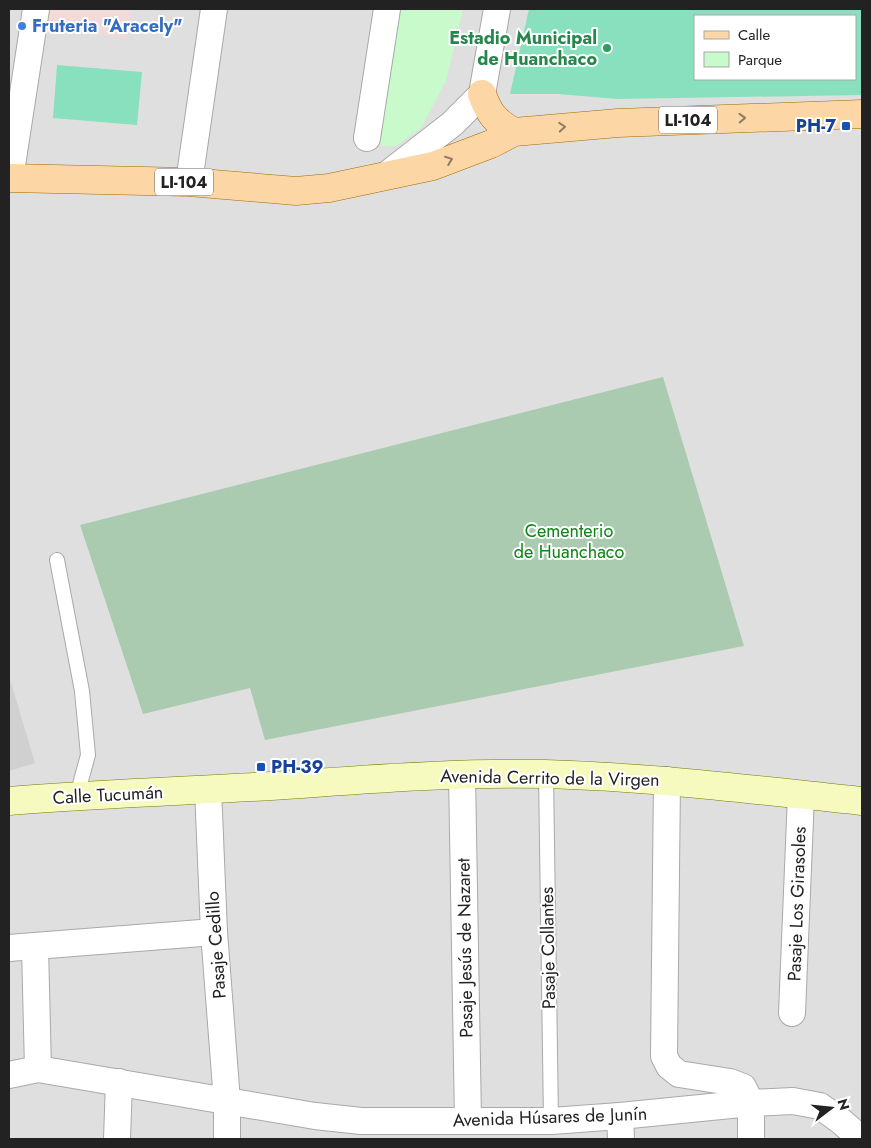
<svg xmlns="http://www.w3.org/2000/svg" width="871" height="1148" viewBox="0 0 871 1148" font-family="Jost,sans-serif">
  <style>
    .residential { fill: #e0dfdf; fill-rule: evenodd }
    .commercial { fill: #f2dad9 }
    .religious { fill: #d0d0d0 }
    .cemetery { fill: #aacbaf }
    .park { fill: #c8facc }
    .pitch { fill: #88e0be; fill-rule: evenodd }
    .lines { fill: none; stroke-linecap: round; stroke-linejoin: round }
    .lane-casing { stroke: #a9a9a9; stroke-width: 16 }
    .street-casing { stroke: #a9a9a9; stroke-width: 28 }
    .secondary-casing { stroke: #707d05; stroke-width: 29 }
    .primary-casing { stroke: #a06b00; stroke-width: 29 }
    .lane { stroke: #fff; stroke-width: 14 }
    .street { stroke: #fff; stroke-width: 26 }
    .secondary { stroke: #f7fabf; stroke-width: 28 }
    .primary { stroke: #fcd6a4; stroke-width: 28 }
    .oneway { stroke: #8f7c63 }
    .shop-dot { fill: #3f7fe0; stroke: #fff; stroke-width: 2 }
    .leisure-dot { fill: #2e9e5b; stroke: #fff; stroke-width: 2 }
    .transit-dot { fill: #1a4fb4; stroke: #fff; stroke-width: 2 }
    .labels { text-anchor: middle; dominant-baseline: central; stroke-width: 4; stroke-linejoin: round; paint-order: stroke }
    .shield { fill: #fff; stroke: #646464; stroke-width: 1 }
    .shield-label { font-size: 16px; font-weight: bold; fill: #222 }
    .shop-label { font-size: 18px; font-weight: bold; fill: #366cbe; stroke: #fff; text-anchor: start }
    .leisure-label { font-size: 18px; font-weight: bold; fill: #27864d; stroke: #fff; text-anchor: end }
    .transit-label { font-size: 18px; font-weight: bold; fill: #164399; stroke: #fff; text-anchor: end }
    .park-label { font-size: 18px; fill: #0c8416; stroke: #fff }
    .street-label { font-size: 18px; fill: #222; stroke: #fff }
  </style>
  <rect width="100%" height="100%" fill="#f2efe9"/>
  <!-- residential -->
  <path class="residential" d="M9,9h853v1130h-853zM695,16h160v63h-160z"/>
  <!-- commercial -->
  <path class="commercial" d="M44,9h88l-5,30 -86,-13z"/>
  <!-- religious -->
  <path class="religious" d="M9,676l26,87 -26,8z"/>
  <!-- cemetery -->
  <path class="cemetery" d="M663,377l81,269 -479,94 -15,-52 -107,26 -63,-189z"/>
  <!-- park -->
  <path class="park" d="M394,9h69l-17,72 -25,47 -25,18h-14l-8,-13z"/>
  <!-- pitch -->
  <g class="pitch">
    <path d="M529,9h333v86l-244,4 -60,-5h-48zM695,16h160v63h-160z"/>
    <path d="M57,65l85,7 -5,53 -84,-7z"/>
  </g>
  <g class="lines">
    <defs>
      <g id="lane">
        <path d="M57,560l25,131 6,64 -11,40"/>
        <path d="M546,774l5,347"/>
      </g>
      <g id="street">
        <path d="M367,138l20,-129"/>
        <path d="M385,176l67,-52 30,-30 15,-85"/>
        <path d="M10,178l26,-169"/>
        <path d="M189,182l25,-173"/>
        <path d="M462,774l6,347"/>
        <path d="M667,780l-3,276 5,10 10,8 51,8 13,5 8,16v36"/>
        <path d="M208,789l6,143 13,169v38"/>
        <path d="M35,947l3,122"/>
        <path d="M9,948l205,-16"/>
        <path d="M792,1013l9,-218"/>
        <path d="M9,1075l29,-6 277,47 46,5h190l69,-5 131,-13 42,-2 27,5 22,16 19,17"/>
        <path d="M620,1116l1,23"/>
        <path d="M117,1139l2,-57"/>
      </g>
      <path id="secondary" d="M9,801c87,-7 174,-10 262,-15 91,-6 183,-14 274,-12 106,3 212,16 317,27"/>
      <g id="primary">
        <path d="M482,94c7,20 13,27 32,38"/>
        <path d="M9,178l180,4 107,9 33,-3 104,-22 58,-22 23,-12 104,-9 244,-9"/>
      </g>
    </defs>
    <!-- lane casing -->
    <use href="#lane" class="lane-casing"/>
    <!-- street casing -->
    <use href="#street" class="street-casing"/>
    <!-- secondary casing -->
    <use href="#secondary" class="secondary-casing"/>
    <!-- primary casing -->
    <use href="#primary" class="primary-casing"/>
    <!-- lane -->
    <use href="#lane" class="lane"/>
    <!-- street -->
    <use href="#street" class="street"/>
    <!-- secondary -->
    <use href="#secondary" class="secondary"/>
    <!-- primary -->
    <use href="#primary" class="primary"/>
  </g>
  <!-- one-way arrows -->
  <defs><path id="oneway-chevron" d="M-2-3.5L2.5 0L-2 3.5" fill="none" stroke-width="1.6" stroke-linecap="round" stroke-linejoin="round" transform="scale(1.25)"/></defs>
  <g class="oneway">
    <use href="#oneway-chevron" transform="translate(742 118) rotate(-2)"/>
    <use href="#oneway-chevron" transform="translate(562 127) rotate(-4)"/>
    <use href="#oneway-chevron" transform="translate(449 160) rotate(-21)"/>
  </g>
  <!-- markers -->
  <circle class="shop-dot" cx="22" cy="26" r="5"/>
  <circle class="leisure-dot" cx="607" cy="48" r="5"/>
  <g class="transit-dot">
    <rect x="841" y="121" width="10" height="10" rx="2.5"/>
    <rect x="256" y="762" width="10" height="10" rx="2.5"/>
  </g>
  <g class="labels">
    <!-- shield labels -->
    <g class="shield">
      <rect x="659" y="106.5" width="58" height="27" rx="4"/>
      <rect x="155" y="168.5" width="58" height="27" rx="4"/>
    </g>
    <g class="shield-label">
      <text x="688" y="120">LI-104</text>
      <text x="184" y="182">LI-104</text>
    </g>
    <!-- shop labels -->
    <g class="shop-label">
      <text x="32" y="26">Fruteria "Aracely"</text>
    </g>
    <!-- leisure labels -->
    <g class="leisure-label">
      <text x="597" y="38">Estadio Municipal<tspan x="597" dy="21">de Huanchaco</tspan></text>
    </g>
    <!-- transit labels -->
    <g class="transit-label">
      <text x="836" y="126">PH-7</text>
      <text x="271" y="767" text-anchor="start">PH-39</text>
    </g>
    <!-- park labels -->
    <g class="park-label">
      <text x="569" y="531">Cementerio<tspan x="569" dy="21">de Huanchaco</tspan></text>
    </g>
    <!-- street labels -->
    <g class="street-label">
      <text transform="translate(550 778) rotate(1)">Avenida Cerrito de la Virgen</text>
      <text transform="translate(108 795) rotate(-3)">Calle Tucumán</text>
      <text transform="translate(797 904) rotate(-88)">Pasaje Los Girasoles</text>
      <text transform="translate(216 945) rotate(-94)">Pasaje Cedillo</text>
      <text transform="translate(465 948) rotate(-91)">Pasaje Jesús de Nazaret</text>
      <text transform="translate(548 948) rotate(-91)">Pasaje Collantes</text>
      <text transform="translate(550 1117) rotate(-2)">Avenida Húsares de Junín</text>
    </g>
  </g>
  <!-- border -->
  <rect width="871" height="1148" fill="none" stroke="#222222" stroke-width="20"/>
  <!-- legend -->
  <rect x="694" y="15" width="162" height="65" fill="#ffffff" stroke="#a7a7a7"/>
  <rect x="704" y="31" width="25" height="8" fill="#fcd6a4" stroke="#a7a7a7"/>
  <text x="738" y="40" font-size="15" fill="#222222">Calle</text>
  <rect x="704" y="52" width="25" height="15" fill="#c8facc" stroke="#a7a7a7"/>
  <text x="738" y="65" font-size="15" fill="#222222">Parque</text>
  <!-- north arrow -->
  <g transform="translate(831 1108) rotate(74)" stroke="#ffffff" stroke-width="4" paint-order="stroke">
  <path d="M0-4L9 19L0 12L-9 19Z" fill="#222222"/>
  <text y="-8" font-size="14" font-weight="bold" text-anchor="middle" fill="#222222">N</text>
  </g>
</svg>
